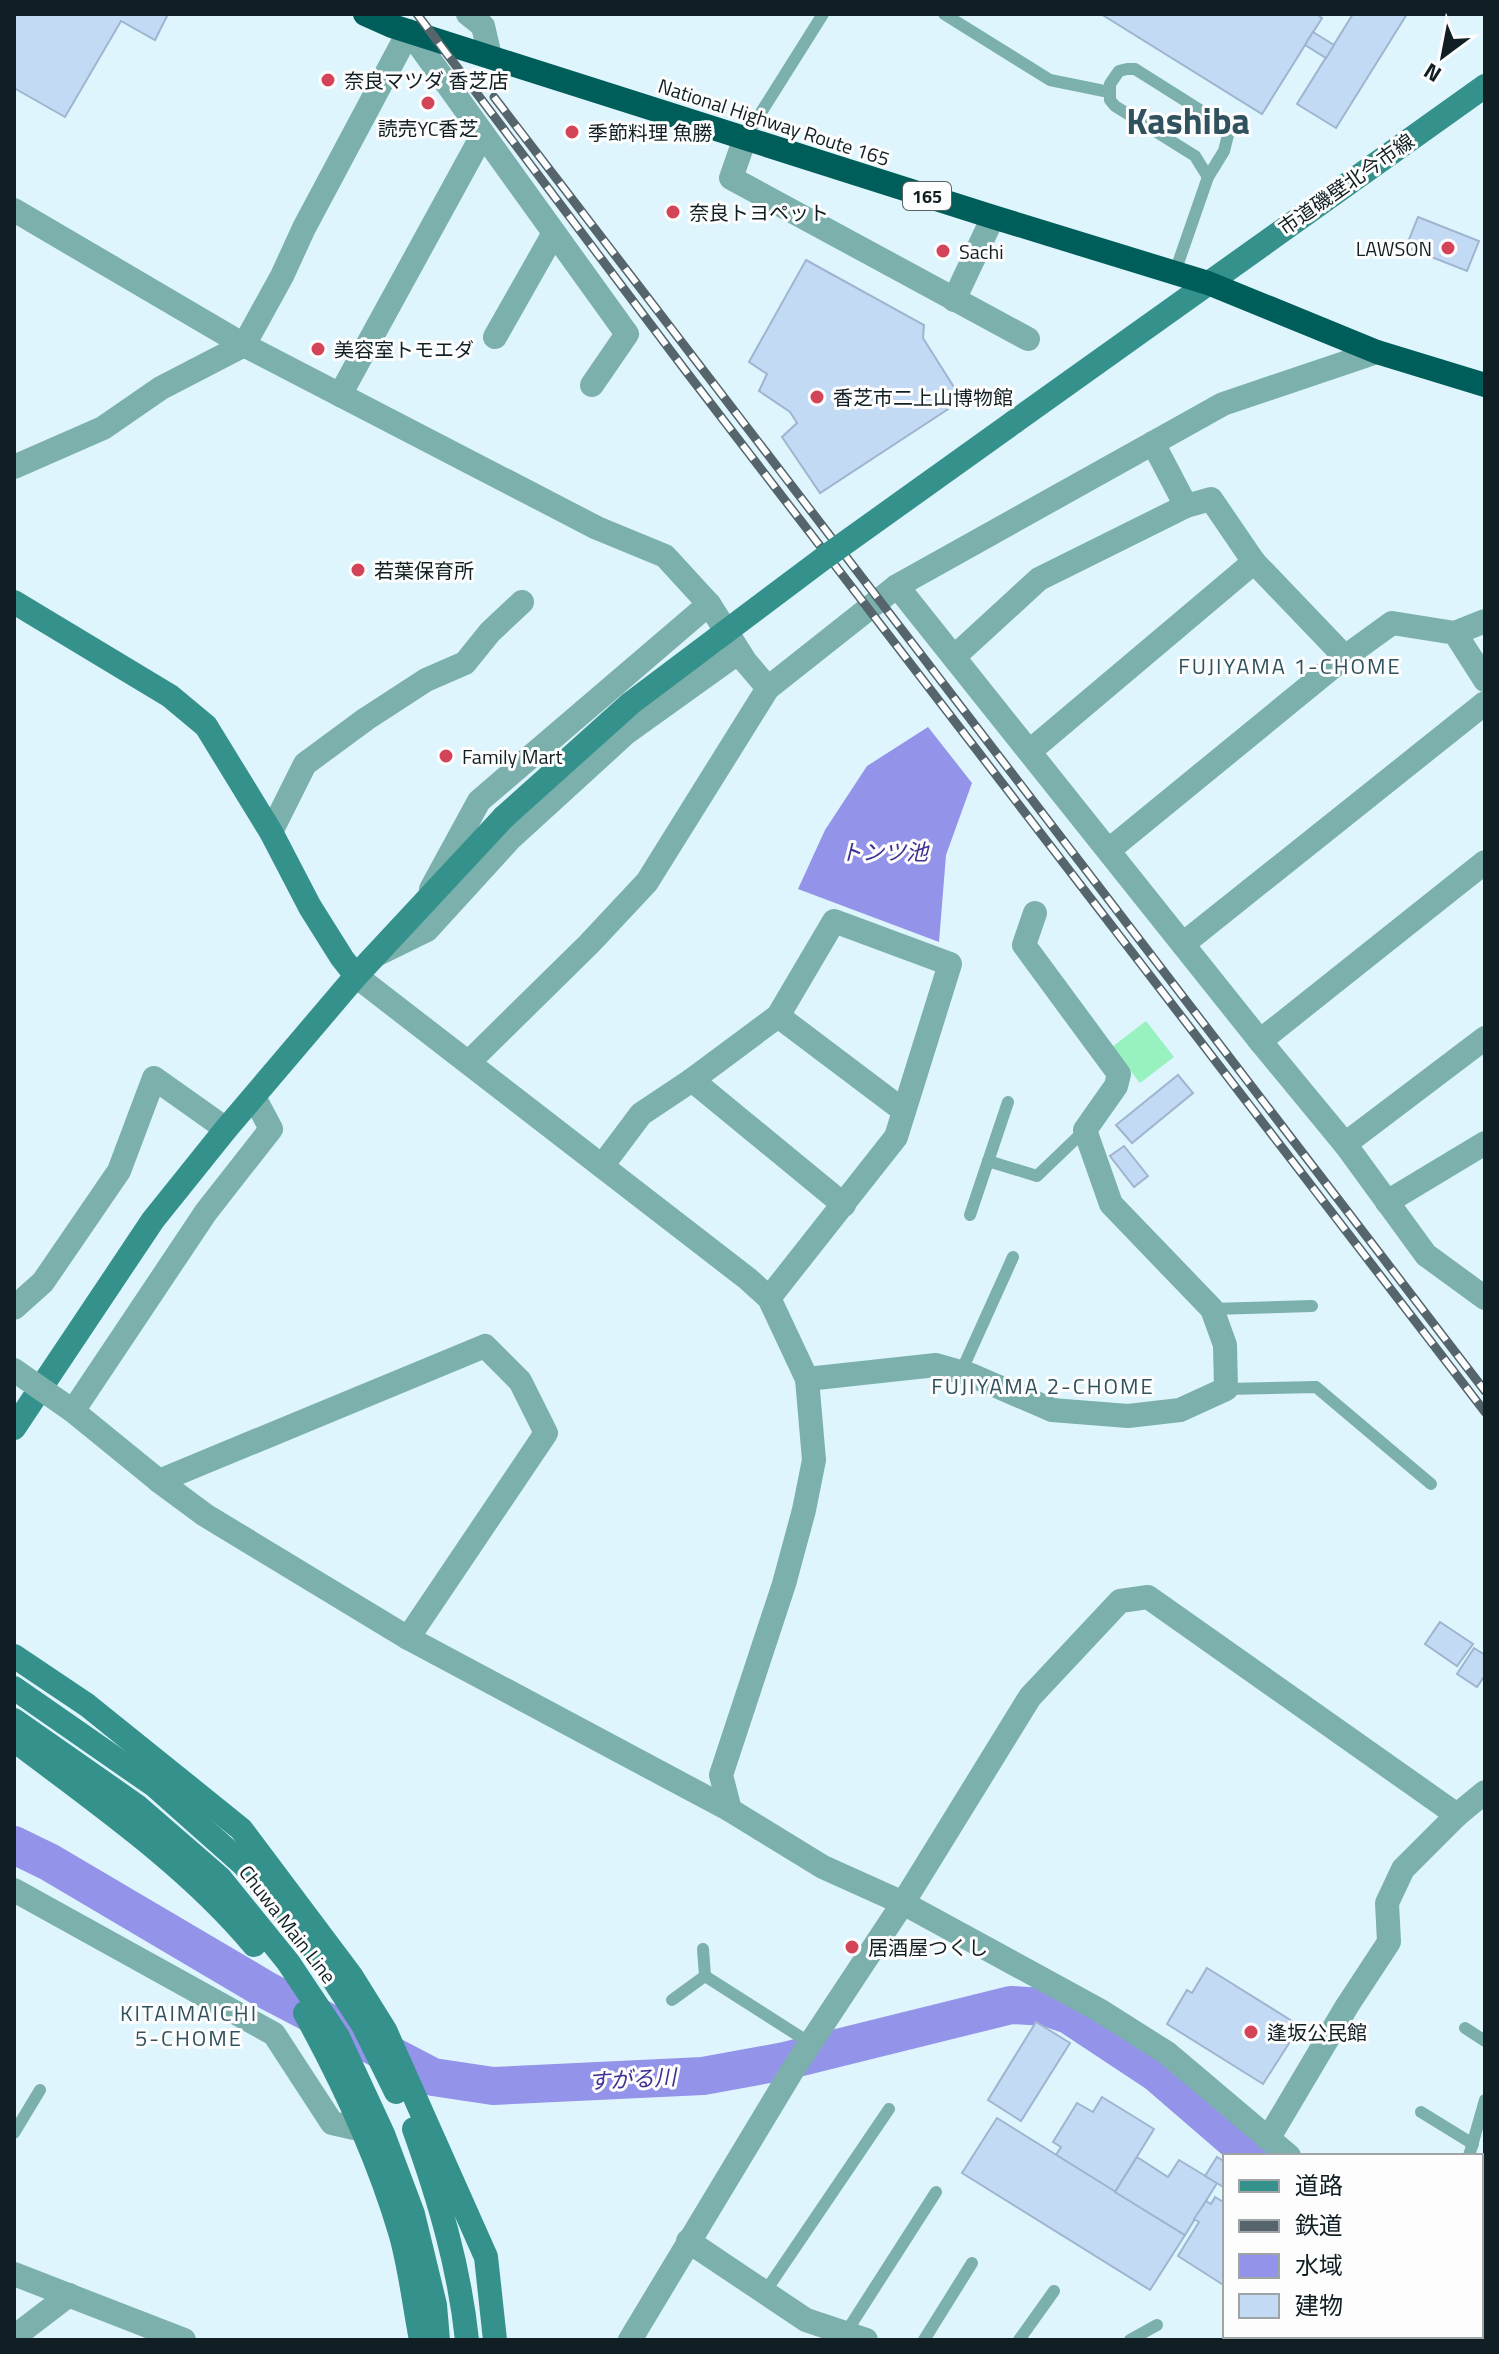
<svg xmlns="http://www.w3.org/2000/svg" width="1499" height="2354" viewBox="0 0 1499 2354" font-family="'Titillium Web','Noto Sans JP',sans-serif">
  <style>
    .green { fill: #98f2c0 }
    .water { fill: #9493ea }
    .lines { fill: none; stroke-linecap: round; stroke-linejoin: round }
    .river { stroke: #9493ea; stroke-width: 38 }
    .building { fill: #c3daf5; stroke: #9fb5cf; stroke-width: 2 }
    .lane { stroke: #7bb0ac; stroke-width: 12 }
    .street { stroke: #7bb0ac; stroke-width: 24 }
    .secondary { stroke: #35918b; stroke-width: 24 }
    .highway { stroke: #005e5a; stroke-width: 24 }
    .rail-casing { stroke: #55656b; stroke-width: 9 }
    .rail { stroke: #fdfdfd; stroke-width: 6; stroke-dasharray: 18; stroke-linecap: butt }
    .street-bridge { stroke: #7bb0ac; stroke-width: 24 }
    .secondary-bridge { stroke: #35918b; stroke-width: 24 }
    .poi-dot { fill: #d44459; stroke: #fdfdfd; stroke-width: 3 }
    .labels { text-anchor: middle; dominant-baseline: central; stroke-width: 6; stroke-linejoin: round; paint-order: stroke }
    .shield { fill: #fdfdfd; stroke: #586265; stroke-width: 2 }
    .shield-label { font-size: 18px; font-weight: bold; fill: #111f24 }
    .poi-label { font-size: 20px; fill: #111f24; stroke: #fdfdfd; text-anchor: start }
    .street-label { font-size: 20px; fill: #111f24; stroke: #fdfdfd }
    .neighbourhood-label { font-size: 22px; letter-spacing: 2px; fill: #30525e; stroke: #fdfdfd }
    .water-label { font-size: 22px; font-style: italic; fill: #3f3094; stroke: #fdfdfd }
    .town-label { font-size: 36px; font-weight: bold; fill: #30525e; stroke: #fdfdfd }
  </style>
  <rect width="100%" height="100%" fill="#def5fd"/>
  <!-- green -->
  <path class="green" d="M1146,1021l28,36 -34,26 -28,-36z"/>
  <!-- water -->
  <path class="water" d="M928,727l44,56 -26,72 -7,87 -141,-53 27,-59 42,-64z"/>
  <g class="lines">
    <!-- river -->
    <g class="river">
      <path d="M14,1845l35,17 217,128 167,87 60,9 210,-10 82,-15 226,-56 35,2 23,8 89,59 95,82"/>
      <path d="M1474,2336l5,4"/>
    </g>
  </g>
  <!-- building -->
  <g class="building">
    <path d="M14,14h154l-13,26 -34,-19 -56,96 -51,-29z"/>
    <path d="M1101,14h215l6,4 -60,96z"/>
    <path d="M1353,14h54l-71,114 -39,-24z"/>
    <path d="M1313,32l21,13 -8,13 -21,-13z"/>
    <path d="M1418,217l61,24 -12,30 -61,-24z"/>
    <path d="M806,260l118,65 -1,13 39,62 -142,93 -38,-56 15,-14 -7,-11 -31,-21 8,-17 -18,-12z"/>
    <path d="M1178,1075l15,18 -61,50 -16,-18z"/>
    <path d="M1124,1146l24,30 -14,11 -24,-31z"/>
    <path d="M1440,1622l33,22 -16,22 -32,-22z"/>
    <path d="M1474,1648l11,7v20l-8,12 -20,-13z"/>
    <path d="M1207,1968l93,58 -37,58 -96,-60 20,-34 5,3z"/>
    <path d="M1036,2022l34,21 -49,78 -33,-21z"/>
    <path d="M1102,2097l52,32 -39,63 -59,-37 5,-8 -8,-5 24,-39 16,9z"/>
    <path d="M997,2118l188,117 -35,55 -188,-117z"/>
    <path d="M1137,2157l31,20 11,-17 38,23 -32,52 -70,-43z"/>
    <path d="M1217,2157l8,5v26l-20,-12z"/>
    <path d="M1215,2197l10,6v83l-47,-30 21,-34 -5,-3 12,-18 5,3z"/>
  </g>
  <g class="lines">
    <!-- lane -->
    <g class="lane">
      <path d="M944,14l106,66 59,12"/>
      <path d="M1127,69h8l84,53 9,13 -4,16 -16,26 -13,-21 -80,-50 -5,-6v-16l9,-13z"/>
      <path d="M745,138l78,-124"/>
      <path d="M1175,272l33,-95"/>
      <path d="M988,1161l49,15 48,-46"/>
      <path d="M970,1215l38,-113"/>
      <path d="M1212,1309l100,-3"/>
      <path d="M961,1372l52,-115"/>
      <path d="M1226,1389l90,-2 115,97"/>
      <path d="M703,1949l2,27"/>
      <path d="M672,2000l33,-24 105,67"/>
      <path d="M1465,2028l20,13"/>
      <path d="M1421,2112l52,32"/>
      <path d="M14,2133l26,-43"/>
      <path d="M1469,2156l16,-56"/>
      <path d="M1481,2226l4,16"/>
      <path d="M765,2292l124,-183"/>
      <path d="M845,2334l91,-142"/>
      <path d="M1278,2336l5,4"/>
      <path d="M924,2340l48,-77"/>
      <path d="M1019,2340l35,-49"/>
      <path d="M1130,2340l27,-15"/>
      <path d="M1309,2340l4,-4"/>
      <path d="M1395,2340l3,-4"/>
    </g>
    <!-- street -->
    <g class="street">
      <path d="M468,14l15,12 7,30"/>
      <path d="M745,138l-14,40 297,161"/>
      <path d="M14,210l230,135 353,183 68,28 44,48 36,57 23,27 -121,194 -58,62 -120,118"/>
      <path d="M954,300l39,-83"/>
      <path d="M495,337l59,-104"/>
      <path d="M1377,352l-154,52 -326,182 363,455 85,103 81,111 59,43"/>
      <path d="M340,395l143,-261"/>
      <path d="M1153,443l33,63"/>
      <path d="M14,467l89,-39 58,-40 83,-43 38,-69 22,-48 105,-197 218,303 -35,51"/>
      <path d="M1455,633l30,-12"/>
      <path d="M954,657l85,-78 147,-73 25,-7 43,63"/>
      <path d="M768,688l129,-102"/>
      <path d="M1030,751l224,-189 91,95"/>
      <path d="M271,832l34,-68 61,-45 60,-39 39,-17 25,-31 32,-30"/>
      <path d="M1109,850l236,-193 47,-34 63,10 30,47"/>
      <path d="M431,889l48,-88 230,-197"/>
      <path d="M1183,944l302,-241"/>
      <path d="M378,954l49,-24 83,-91 116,-106 113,-81"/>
      <path d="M356,976l392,303 21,19 38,81 7,81 -10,50 -20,74 -63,191 9,35"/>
      <path d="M778,1016l126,95"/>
      <path d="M1260,1041l225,-179"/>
      <path d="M692,1080l152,125"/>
      <path d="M254,1097l17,32 -65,83 -133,199 86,70 46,34 203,123 322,172 93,57 80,36 196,107 68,43 122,103"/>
      <path d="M1345,1144l140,-106"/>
      <path d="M602,1166l39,-52 51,-34 86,-64 56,-95 116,43 -54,173 -127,161"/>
      <path d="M1387,1202l98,-59"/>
      <path d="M14,1308l29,-26 76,-111 35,-93 72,51"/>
      <path d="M807,1379l129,-14 35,10 81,35 76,6 52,-6 46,-21 -1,-44 -13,-36 -101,-105 -26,-74 31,-44 3,-12 -95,-129 11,-32"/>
      <path d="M159,1481l326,-135 35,35 26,52 -138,205"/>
      <path d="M14,1890l260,144 58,89 31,7"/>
      <path d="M1268,2139l79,-133 42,-64 -2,-39 16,-34 54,-54 28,-23"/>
      <path d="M688,2241l118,79 60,20"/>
      <path d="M14,2274l170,66"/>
      <path d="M1481,2315l4,4"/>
      <path d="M1455,2336l6,4"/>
      <path d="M14,2337l55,-42"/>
      <path d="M630,2340l162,-269 111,-168 127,-206 90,-96 28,-4 309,218"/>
    </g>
    <!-- secondary -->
    <g class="secondary">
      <path d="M1014,422l471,-336"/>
      <path d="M14,602l156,94 36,30 65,106 39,75 32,51 14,18"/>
      <path d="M14,1428l139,-208 73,-91 130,-153 148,-159"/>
      <path d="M14,1656l73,49 154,124 111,148 33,53 101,227 9,83"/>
      <path d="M14,1688l141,98 89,79 69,83 50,77 33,67"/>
      <path d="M14,1720l123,86 83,72 68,84 50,75 45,97 30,80 22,91 3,35"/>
      <path d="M14,1740c83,63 173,125 240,205"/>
      <path d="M305,2013c38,69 72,142 95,219 10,34 14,72 21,108"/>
      <path d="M414,2129c25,70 45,136 53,211"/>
    </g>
    <!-- highway -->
    <path class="highway" d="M365,14l27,12 601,191 215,66 169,69 108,33"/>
    <defs>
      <g id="rail">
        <path d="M417,14l268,356 800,1042"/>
        <path d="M494,97l991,1294"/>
      </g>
    </defs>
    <!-- rail casing -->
    <use href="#rail" class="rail-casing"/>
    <!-- rail -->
    <use href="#rail" class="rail"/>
    <!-- street-bridge -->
    <path class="street-bridge" d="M14,1370l59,41"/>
    <!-- secondary-bridge -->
    <path class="secondary-bridge" d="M504,817l127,-114 193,-145 190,-136"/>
  </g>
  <!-- markers -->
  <g class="poi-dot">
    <circle cx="328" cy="80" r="8"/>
    <circle cx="428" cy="103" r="8"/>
    <circle cx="572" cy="132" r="8"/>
    <circle cx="673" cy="212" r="8"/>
    <circle cx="1448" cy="248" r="8"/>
    <circle cx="943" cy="251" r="8"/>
    <circle cx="318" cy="349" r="8"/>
    <circle cx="817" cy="397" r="8"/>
    <circle cx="358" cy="570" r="8"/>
    <circle cx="446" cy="756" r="8"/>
    <circle cx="852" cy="1947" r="8"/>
    <circle cx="1251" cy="2032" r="8"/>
  </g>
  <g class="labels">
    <!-- shield labels -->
    <rect class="shield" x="903" y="182" width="48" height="28" rx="6"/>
    <g class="shield-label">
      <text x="927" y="196">165</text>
    </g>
    <!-- poi labels -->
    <g class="poi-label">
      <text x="344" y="80">奈良マツダ 香芝店</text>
      <text x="428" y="128" text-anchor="middle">読売YC香芝</text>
      <text x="588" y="132">季節料理 魚勝</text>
      <text x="689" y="212">奈良トヨペット</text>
      <text x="1432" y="248" text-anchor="end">LAWSON</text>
      <text x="959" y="251">Sachi</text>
      <text x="334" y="349">美容室トモエダ</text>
      <text x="833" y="397">香芝市二上山博物館</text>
      <text x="374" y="570">若葉保育所</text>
      <text x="462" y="756">Family Mart</text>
      <text x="868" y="1947">居酒屋つくし</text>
      <text x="1267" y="2032">逢坂公民館</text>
    </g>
    <!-- street labels -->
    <g class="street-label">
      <text transform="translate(774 122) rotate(18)">National Highway Route 165</text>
      <text transform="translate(1346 184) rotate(-35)">市道磯壁北今市線</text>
      <text transform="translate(288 1924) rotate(52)">Chuwa Main Line</text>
    </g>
    <!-- neighbourhood labels -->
    <g class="neighbourhood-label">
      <text x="1290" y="666">FUJIYAMA 1-CHOME</text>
      <text x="1043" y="1386">FUJIYAMA 2-CHOME</text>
      <text x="189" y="2013">KITAIMAICHI<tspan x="189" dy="25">5-CHOME</tspan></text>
    </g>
    <!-- water labels -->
    <g class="water-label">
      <text x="884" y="852">トンツ池</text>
      <text transform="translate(632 2079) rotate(-3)">すがる川</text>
    </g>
    <!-- town labels -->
    <g class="town-label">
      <text x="1188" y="120">Kashiba</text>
    </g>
  </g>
  <!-- border -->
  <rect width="1499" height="2354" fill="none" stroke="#111f24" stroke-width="32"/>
  <!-- legend -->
  <rect x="1223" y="2154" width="260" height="184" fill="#fdfdfd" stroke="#9fa4a6" stroke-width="2"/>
  <rect x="1239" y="2180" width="40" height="12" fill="#35918b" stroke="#9fa4a6" stroke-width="2"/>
  <text x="1295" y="2194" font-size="24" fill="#111f24">道路</text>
  <rect x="1239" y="2220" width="40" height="12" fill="#55656b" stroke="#9fa4a6" stroke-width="2"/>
  <text x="1295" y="2234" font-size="24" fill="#111f24">鉄道</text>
  <rect x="1239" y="2254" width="40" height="24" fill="#9493ea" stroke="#9fa4a6" stroke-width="2"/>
  <text x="1295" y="2274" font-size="24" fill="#111f24">水域</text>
  <rect x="1239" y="2294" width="40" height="24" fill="#c3daf5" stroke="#9fa4a6" stroke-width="2"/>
  <text x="1295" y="2314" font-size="24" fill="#111f24">建物</text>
  <!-- north arrow -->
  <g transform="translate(1443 56) rotate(212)" stroke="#fdfdfd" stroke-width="6" paint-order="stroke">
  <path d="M0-6L14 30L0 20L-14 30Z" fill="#111f24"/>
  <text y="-12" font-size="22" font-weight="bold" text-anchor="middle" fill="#111f24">N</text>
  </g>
</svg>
